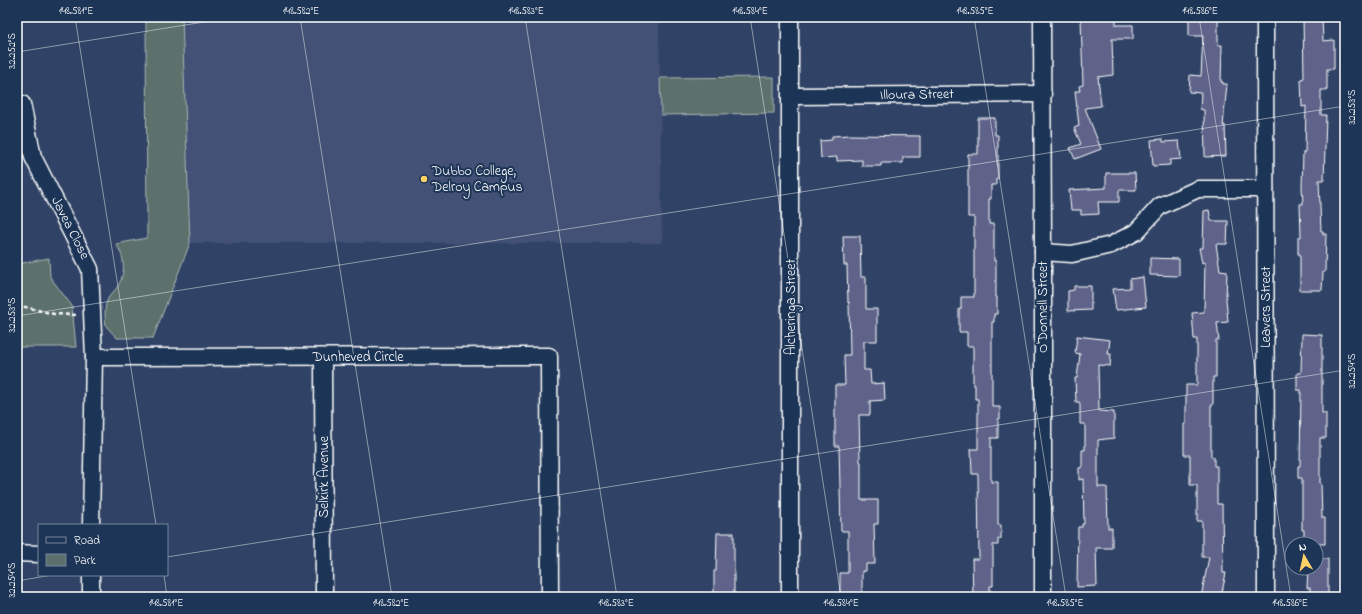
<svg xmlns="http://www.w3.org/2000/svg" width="1362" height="614" viewBox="0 0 1362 614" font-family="'Indie Flower',sans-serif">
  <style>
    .built { fill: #425174 }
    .green { fill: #5b706c; stroke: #adb8b6 }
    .building { fill: #5e648a; stroke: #fff }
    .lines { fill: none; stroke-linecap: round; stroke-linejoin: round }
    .minor-casing { stroke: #fff; stroke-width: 19 }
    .path { stroke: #fff; stroke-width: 2.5; stroke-dasharray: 4 3; stroke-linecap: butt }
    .minor { stroke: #1d3557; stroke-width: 16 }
    .ticks { fill: none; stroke: #fff; stroke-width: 1; stroke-opacity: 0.45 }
    .poi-dot { fill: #ffd166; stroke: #1d3557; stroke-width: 1.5 }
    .labels { text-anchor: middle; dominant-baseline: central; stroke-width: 4; stroke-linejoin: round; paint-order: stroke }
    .street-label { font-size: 14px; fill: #fff; stroke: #1d3557 }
    .poi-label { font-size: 14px; fill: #fff; stroke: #1d3557; text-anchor: start }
    .neatline { fill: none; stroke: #fff; stroke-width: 1.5 }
    .ticks-label { font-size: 10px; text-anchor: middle; fill: #fff }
  </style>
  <rect width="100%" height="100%" fill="#304366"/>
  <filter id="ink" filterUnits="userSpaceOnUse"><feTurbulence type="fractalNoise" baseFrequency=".025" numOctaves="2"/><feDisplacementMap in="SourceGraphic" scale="8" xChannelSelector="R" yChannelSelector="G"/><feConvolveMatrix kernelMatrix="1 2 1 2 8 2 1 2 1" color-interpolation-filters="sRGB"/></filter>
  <g filter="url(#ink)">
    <!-- built -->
    <path class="built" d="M182,17h477l3,226h-472z"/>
    <!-- green -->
    <g class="green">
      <path d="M146,17h36l8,226 -37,95h-36l-11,-12c-1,-8 -2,-17 1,-25 2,-6 8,-10 11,-15 8,-14 7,-29 -2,-42l31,-6z"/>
      <path d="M774,77v36l-113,2 -1,-37z"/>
      <path d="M49,258l1,19 22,29 4,41h-59v-83z"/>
    </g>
    <!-- building -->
    <g class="building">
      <path d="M1081,17h35v8h17v14h-21l1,36 -15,2 3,29 -16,2 16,41 -26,10 -5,-11 11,-4 -7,-16 5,-2 -4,-35h5l-1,-5 4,-1z"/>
      <path d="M1189,17h29v28h4l-1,37h2v2h4l-4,42 2,-1 1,31 -21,1 -1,-47 -4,-1 1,-16 -12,-1 1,-17 11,1 2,-40h-14z"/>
      <path d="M1303,17h19l1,24 11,-1v29h-7v21h-6v25h5l-2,65h-5l2,51h2v3h3l-1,38h-2l-1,18h-22v-36h-2v-17h3l-1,-33h3l-1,-16 1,-36h2l1,-46 -4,1 -1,-28 3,-1z"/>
      <path d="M978,118h17v17h3v44h-2v6h-5v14h-2v25h5v37h2v36h1v17h-3v8h-2v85h8v12h-2v19h-7v44h7v43h3v14h-3v6h-5v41h-3v11h-17l-1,-38h7l-1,-85h-6l-1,-25h7v-50h-3v-14h-2v-39h-6v-14h-8v-23h2v-12h13v-80h-6v-63h10z"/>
      <path d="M850,135l70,1v21h-17v6h-22v3h-19v-6l-25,1v-4l-16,1 -1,-17 12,-1v-4z"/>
      <path d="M1163,139v3l16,-1 2,18 -11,1v5l-17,1 -2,-26z"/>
      <path d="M1106,173h29l1,17h-17v12h-21l1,12 -18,1v-5h-10l-2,-20 37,-2z"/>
      <path d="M1209,210l2,11h17l-1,23h-11l4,26 7,1 -1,28 2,23 -11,1 2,17h-3v37h-3v28h-2v52h3v9h3v38h5l1,69h3l-5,24h-20l8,-40h-7v-36h-5v-36h-7v-30h-6v-31h2v-39h11v-46h-3l-2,-26 12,-1 1,-50 -3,1 -3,-15h4l1,-37z"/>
      <path d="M843,236h17l1,41h5v32h11v32h-13v29h6l1,14 13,-1 1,17 -15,1v14h-11l1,47h1v38h17v24h-4l1,40h-9v7h-4v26h-22v-24h8v-42h-7l-2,-85h-4v-61h10l-1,-30h6l-1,-53 -1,1 -1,-38h-3z"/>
      <path d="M1150,258l29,1v17l-29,-1z"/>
      <path d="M1143,277l3,30 -30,3 -3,-21 17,-1v-9z"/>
      <path d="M1074,286h17v24l-23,1v-20l6,-1z"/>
      <path d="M1302,334l20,1v78h4v25h-6v45h1l1,35h3v26h-21v-14h-2v-52h-4v-12h2l1,-76h-4v-17h4z"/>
      <path d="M1077,336l33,4 -2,14h3l-1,12 -12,-1 1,46 15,1v26l-16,2v47h9l1,41h4v20h-16l1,38 -20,1 1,-60h4v-3h2l-1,-45 -4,1v-12l3,-1v-17h3v-26h-5v-20l-1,-2h-3l-1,-24h2l3,-24 -5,-1z"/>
      <path d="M717,533h17v64h-20v-26h2z"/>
      <path d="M1316,559h12v38h-18v-9h-3l1,-20h8z"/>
    </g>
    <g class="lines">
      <defs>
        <g id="minor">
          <path d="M790,17v580"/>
          <path d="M1042,17l1,235v345"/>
          <path d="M1265,17l1,580"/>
          <path d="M791,96l252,-2"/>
          <path d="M22,104l11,53 57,112 4,88"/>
          <path d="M1043,252l29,2 39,-9 25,-13 24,-26 38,-17h67"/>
          <path d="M323,357l1,240"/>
          <path d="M91,525l3,-168 455,-1 1,241"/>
          <path d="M17,553l22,1"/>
          <path d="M91,575v22"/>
        </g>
      </defs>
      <!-- minor casing -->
      <use href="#minor" class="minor-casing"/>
      <!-- path -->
      <path class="path" d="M17,305l37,9 23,1"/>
      <!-- minor -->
      <use href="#minor" class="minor"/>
    </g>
  </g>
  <!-- ticks -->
  <path class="ticks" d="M75,17l81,508M300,17l92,580M525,17l92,580M750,17l91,580M974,17l92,580M1199,17l92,580M17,52l218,-35M17,316l1328,-210M167,557l1178,-187M164,575l3,22M17,581l35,-6"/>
  <!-- markers -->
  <circle class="poi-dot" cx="424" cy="179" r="4"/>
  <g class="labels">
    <!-- street labels -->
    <g class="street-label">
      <text transform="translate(917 95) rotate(-1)">Illoura Street</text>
      <text transform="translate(70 228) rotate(63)">Javea Close</text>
      <text transform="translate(791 307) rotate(-90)">Alcheringa Street</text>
      <text transform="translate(1043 307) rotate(-90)">O'Donnell Street</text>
      <text transform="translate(1266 307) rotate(-90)">Leavers Street</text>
      <text x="358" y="357">Dunheved Circle</text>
      <text transform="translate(324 477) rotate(-90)">Selkirk Avenue</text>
    </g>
    <!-- poi labels -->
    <g class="poi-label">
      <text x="432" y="171">Dubbo College,<tspan x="432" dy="16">Delroy Campus</tspan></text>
    </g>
  </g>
  <!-- margin -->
  <rect width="1362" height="614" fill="none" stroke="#1d3557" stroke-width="44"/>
  <!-- legend -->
  <rect x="38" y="524" width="130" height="52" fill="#1d3557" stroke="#77869a"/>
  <rect x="46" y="537" width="20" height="6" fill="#1d3557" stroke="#77869a"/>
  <text x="74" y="544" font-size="12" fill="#ffffff">Road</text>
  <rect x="46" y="554" width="20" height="12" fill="#5b706c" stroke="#77869a"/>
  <text x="74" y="564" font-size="12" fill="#ffffff">Park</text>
  <!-- north arrow -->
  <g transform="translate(1304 556) rotate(351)"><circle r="19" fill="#1d3557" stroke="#77869a"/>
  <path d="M0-3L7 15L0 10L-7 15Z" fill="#ffd166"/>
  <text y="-6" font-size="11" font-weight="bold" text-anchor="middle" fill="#ffffff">N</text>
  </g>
  <rect x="22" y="22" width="1318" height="570" class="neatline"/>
  <g class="ticks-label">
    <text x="76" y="14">148.581°E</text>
    <text x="301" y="14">148.582°E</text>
    <text x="526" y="14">148.583°E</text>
    <text x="750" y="14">148.584°E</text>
    <text x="975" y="14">148.585°E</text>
    <text x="1200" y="14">148.586°E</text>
    <text transform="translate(11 51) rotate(-90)" y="4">32.252°S</text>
    <text transform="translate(1351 107) rotate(-90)" y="4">32.253°S</text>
    <text transform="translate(11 315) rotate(-90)" y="4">32.253°S</text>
    <text transform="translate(1351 371) rotate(-90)" y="4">32.254°S</text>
    <text transform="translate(11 580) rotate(-90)" y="4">32.254°S</text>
    <text x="166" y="606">148.581°E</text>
    <text x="391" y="606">148.582°E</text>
    <text x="616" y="606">148.583°E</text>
    <text x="841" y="606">148.584°E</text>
    <text x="1065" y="606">148.585°E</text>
    <text x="1290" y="606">148.586°E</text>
  </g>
</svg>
